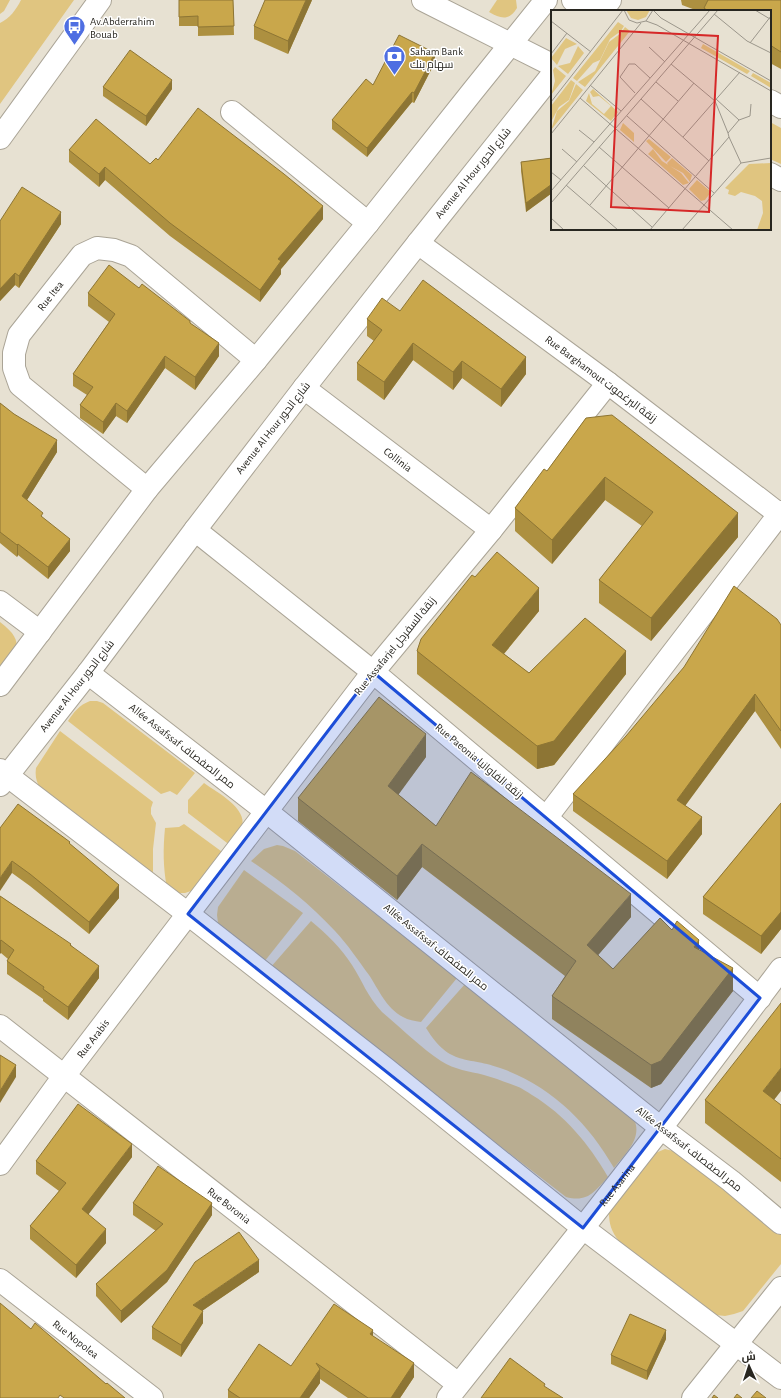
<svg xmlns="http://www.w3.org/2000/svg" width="781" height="1398" viewBox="0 0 781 1398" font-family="'Alegreya Sans',Cairo,sans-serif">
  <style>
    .green { fill: #e0c580 }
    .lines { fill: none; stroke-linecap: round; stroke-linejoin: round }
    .minor-casing { stroke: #aaa496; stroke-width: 24 }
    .major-casing { stroke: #aaa496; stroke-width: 24 }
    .minor { stroke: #fff; stroke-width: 22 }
    .major { stroke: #fff; stroke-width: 22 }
    .wall { fill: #ad9040 }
    .shaded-wall { fill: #8d7534 }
    .building { fill: #c9a74b; stroke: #8d7534 }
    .marked { fill: #1d4ed8; fill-opacity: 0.2; stroke: #1d4ed8; stroke-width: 3; stroke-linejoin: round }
    .labels { text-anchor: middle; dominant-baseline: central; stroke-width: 3; stroke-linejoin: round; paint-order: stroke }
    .poi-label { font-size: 11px; fill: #282620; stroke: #fff; text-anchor: start }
    .street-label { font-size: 11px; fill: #282620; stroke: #fff }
    .inset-road { fill: none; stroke: #9b968b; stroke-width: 1 }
    .view { fill: #d62828; fill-opacity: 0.15; stroke: #d62828; stroke-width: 2 }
    .inset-edge { fill: none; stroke: #282620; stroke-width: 2 }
  </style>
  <rect width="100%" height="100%" fill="#e7e1d2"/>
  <!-- green -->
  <g class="green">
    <path d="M0,0h10l-6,11 -4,3z"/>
    <path d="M21,0h53l-74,104v-81c10,-5 16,-13 21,-23z"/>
    <path d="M497,0h19l1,8c-8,13 -16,11 -28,4z"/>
    <path d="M770,122l11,6v36l-11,-5z"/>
    <path d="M0,622c29,22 14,30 0,56z"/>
    <path d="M90,701h7l6,2 92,70 -18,22 -7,-4 -9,3 -93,-73c6,-9 11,-16 22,-20z"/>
    <path d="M60,731l93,71 -2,6v6l5,9 -3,26v28l-113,-89c-4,-7 -5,-12 -4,-20z"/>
    <path d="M204,783c12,9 44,25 38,44 -2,6 -8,13 -11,19l-43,-33v-13z"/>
    <path d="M184,824l41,30 -31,36 -9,3h-6l-12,-5c-4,-21 -4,-39 -2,-60l14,-1z"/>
    <path d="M277,845l6,1 12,5 162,127 -36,44c-6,-1 -13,-2 -18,-5 -17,-9 -24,-27 -34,-42 -11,-15 -21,-30 -34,-44 -25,-27 -53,-49 -84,-70l13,-12z"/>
    <path d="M244,870l59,43 -39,49 -42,-32 -4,-7 -1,-8 1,-8z"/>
    <path d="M311,921c16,13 30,27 41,44 11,17 15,31 30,47 19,16 38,35 59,49 14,9 28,10 43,14 11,3 21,7 32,11 6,2 11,6 16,9 33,20 57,49 76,82 -13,14 -20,26 -42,20l-296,-229z"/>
    <path d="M465,984l168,133c11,20 -7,36 -19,51 -25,-44 -62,-81 -111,-99 -37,-14 -52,-1 -77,-41z"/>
    <path d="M665,1149l12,3 104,78v34l-38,47 -9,3 -9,2 -9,-1 -17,-9 -80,-65c-8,-10 -10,-17 -10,-29l44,-58z"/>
  </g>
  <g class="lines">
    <defs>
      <g id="minor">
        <path d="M602,11l8,-11"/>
        <path d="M232,112l136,111"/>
        <path d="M418,243l190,140 171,131 2,4"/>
        <path id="s1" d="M304,388l187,142"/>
        <path id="s2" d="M147,489l-127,-104 -6,-17v-15l5,-18 63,-80 15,-7 17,2 17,6 125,104"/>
        <path d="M195,530l178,142 387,326"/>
        <path d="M0,602l40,30"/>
        <path d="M88,673l178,138 395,317 70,53 50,42"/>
        <path d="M0,685l147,-196 109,-129 112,-137 104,-131 74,-92"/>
        <path d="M0,770l188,144 198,155 197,159 198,150"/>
        <path d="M0,785l88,-112 107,-143 109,-142 114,-145 134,-168"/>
        <path d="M546,818l235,-306"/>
        <path id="s3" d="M0,1026l458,358"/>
        <path id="s4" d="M0,1164l64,-88 309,-404 118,-142 117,-147"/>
        <path id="s5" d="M0,1280l152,118"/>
        <path id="s6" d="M448,1398l135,-170 78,-100 120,-159"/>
        <path d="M693,1398l88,-110"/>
      </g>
      <g id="major">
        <path d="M423,0l129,65"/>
        <path d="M573,0l23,11"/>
        <path d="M770,101l11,6"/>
        <path d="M0,138l100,-138"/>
        <path d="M770,174l11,6"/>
      </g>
    </defs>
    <!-- minor casing -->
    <use href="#minor" class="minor-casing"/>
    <!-- major casing -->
    <use href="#major" class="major-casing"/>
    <!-- minor -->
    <use href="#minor" class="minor"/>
    <!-- major -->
    <use href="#major" class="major"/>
  </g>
  <!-- wall -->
  <g class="wall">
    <path d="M179,0h54l1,35 -36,1v-10h-19z"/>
    <path d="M312,0l-24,54 -34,-15v-13z"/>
    <path d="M681,0h100v69l-11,-6v-52h-72l-16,-6z"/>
    <path d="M435,62l-21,41 -2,-1 -45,55 -35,-28v-9l41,-35z"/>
    <path d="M103,87l69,2 -26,37 -43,-30z"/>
    <path d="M69,150l81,14 8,-4 165,59 -42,50v5l-21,28 -90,-66 -65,-56 -6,7 -30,-25z"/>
    <path d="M552,158v35l-26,19 -5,-41v-9z"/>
    <path d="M0,221l61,3 -42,64 -4,-3 -15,16z"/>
    <path d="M139,288l51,35 29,33 -24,34 -30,-22 -38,55 -11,-7 -13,18 -23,-16v-13l7,-10 -14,-9v-12l36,-52 -21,-16v-13z"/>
    <path d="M400,311l126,63 -25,33 -39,-29 -9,12 -40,-30 -29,40 -27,-20v-17l17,-22 -7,-5v-17z"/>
    <path d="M0,403l57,49 -30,48 16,18 27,33 -22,28 -30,-24 -1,2 -17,-14z"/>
    <path d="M586,418l152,119 -87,104 -52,-38v-23l43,-54 -37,-26 -53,64 -37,-33v-23l32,-37z"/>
    <path d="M475,577l64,34 -35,43 25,19 97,1 -72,91 -17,4 -120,-95v-23z"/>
    <path d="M781,625v124l-26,-38 -70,94 17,29 -35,45 -94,-68v-17z"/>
    <path d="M426,757l-28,37 38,32 195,91 -33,38 15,14 59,-39 27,20 34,41 -72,93 -10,4 -99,-69v-23l13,-20 -143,-109 -25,33 -99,-79v-23z"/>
    <path d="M781,803v126l-20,25 -58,-40v-17z"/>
    <path d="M0,828l70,16 49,54 -30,36 -59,-48 -18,-13z"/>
    <path d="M0,896l71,49 28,33 -31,42 -25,-19v-2l-36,-25v-13l1,-2 -7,-6z"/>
    <path d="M705,1100h69l7,5v77l-76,-59z"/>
    <path d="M132,1157l-44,57 18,29 -30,35 -46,-39v-13l29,-35 -23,-17v-13z"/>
    <path d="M133,1203l79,12 -45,67 -46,41 -25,-27v-12l60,-53 -23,-16z"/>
    <path d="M259,1272l-57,39 1,12 -22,34 -29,-18v-12z"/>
    <path d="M373,1336l41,41 -14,21h-52l-28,-19v4l-11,15h-81v-8z"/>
    <path d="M666,1339l-19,41 -36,-16v-9z"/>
  </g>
  <!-- shaded-wall -->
  <g class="shaded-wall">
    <path d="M306,0h6l-24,54v-13z"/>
    <path d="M435,53v9l-21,41v-10z"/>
    <path d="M172,80v9l-26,37v-10z"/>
    <path d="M412,92v10l-45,55v-9z"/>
    <path d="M105,167v13l-6,7v-13z"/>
    <path d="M552,184v9l-26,19v-9z"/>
    <path d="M323,206v13l-42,50v5l-21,28v-12l18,-31z"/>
    <path d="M61,212v12l-42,64v-12z"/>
    <path d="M15,273v12l-15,16v-12z"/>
    <path d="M219,343v13l-24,34v-13z"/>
    <path d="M413,343v17l-29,40v-18z"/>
    <path d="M165,356v12l-38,55v-12z"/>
    <path d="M526,357v17l-25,33v-18z"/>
    <path d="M462,361v17l-9,12v-18z"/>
    <path d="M116,403v13l-13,18v-12z"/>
    <path d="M57,440v12l-35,56v-12z"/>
    <path d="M605,477v23l-53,64v-24z"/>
    <path d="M738,513v24l-87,104v-23z"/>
    <path d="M70,539v12l-22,28v-12z"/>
    <path d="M18,544v11l-1,2v-12z"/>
    <path d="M539,588v23l-47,57v-23z"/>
    <path d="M626,651v23l-72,91 -17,4v-23z"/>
    <path d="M755,694v17l-78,106v-17z"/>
    <path d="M426,734v23l-38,52v-23z"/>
    <path d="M702,817v17l-35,45v-18z"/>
    <path d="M422,844v23l-25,33v-24z"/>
    <path d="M12,861v12l-12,18v-13z"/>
    <path d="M119,885v13l-30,36v-12z"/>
    <path d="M631,894v23l-44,51v-23z"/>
    <path d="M781,912v17l-20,25v-18z"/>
    <path d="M1,940v13l-1,1v-13z"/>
    <path d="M699,940v23l-5,-16z"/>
    <path d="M99,966v12l-31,42v-13z"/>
    <path d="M733,968v23l-72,93 -10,4v-23z"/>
    <path d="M16,1065v12l-16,26v-12z"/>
    <path d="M781,1068v23l-18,23v-23z"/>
    <path d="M132,1144v13l-50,66v-14z"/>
    <path d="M212,1203v12l-45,67 -46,41v-12z"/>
    <path d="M106,1229v14l-30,35v-13z"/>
    <path d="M259,1260v12l-66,45v-12z"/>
    <path d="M203,1311v12l-22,34v-12z"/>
    <path d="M373,1330v13l-3,-9z"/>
    <path d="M666,1330v9l-19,41v-9z"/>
    <path d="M414,1363v14l-14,21h-9z"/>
    <path d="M320,1369v14l-11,15h-9z"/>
  </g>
  <!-- building -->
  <g class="building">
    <path d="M179,0h54l1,26 -36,1v-11l-19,1z"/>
    <path d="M265,0h41l-18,41 -34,-15z"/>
    <path d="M708,0h73v52l-11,-7v-34h-62l-4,-3z"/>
    <path d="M399,35l36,18 -21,40 -2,-1 -45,56 -35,-28 34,-41 7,6z"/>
    <path d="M130,50l42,30 -26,36 -43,-29z"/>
    <path d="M198,108l86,66 39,32 -45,53 3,2 -21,29 -90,-67 -65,-56 -6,7 -30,-24 27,-31 54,45 6,-6 2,2z"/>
    <path d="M552,158v26l-26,19 -5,-41z"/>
    <path d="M22,187l39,25 -42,64 -4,-3 -15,16v-68z"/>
    <path d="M109,265l30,23 3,-4 48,37v2l29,20 -24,34 -30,-21 -38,55 -11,-8 -13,19 -23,-17 13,-18 -20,-13 42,-60 -27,-21z"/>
    <path d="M423,280l103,77 -25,32 -39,-28 -9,11 -40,-29 -29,39 -27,-19 25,-33 -15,-11 15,-21 18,13z"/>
    <path d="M0,403l14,11 43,26 -35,56 21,17 -2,3 29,23 -22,28 -30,-23 -1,1 -17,-13z"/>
    <path d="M612,415l126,98 -87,105 -52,-38 54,-68 -48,-35 -53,63 -37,-32 29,-39 3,2 39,-53z"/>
    <path d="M497,552l42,36 -47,57 37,28 56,-55 41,33 -72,90 -17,5 -120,-95 4,-12 51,-64 3,2z"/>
    <path d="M734,586l43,33 4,6v106l-26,-37 -78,106 25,17 -35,44 -94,-67 53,-58 58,-69z"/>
    <path d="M379,697l47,37 -38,52 48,40 35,-54 160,122 -44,51 26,24 47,-51 12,12 5,-9 22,19 -5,7 39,21 -72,93 -10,4 -99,-69 24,-35 -154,-117 -25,32 -99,-78z"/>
    <path d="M781,803v109l-20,24 -58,-39z"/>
    <path d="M18,804l52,38 -1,1 50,42 -30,37 -59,-48 -18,-13 -12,17v-50z"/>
    <path d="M0,896l71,48 -1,1 29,21 -31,41 -25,-18 1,-2 -37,-26 7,-11 -13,-10 -1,1z"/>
    <path d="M781,1003v65l-18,23 18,14v54l-76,-59z"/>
    <path d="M0,1055l16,10 -16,26z"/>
    <path d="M78,1104l54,40 -50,65 24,20 -30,36 -46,-39 36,-43 -30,-22z"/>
    <path d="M158,1166l54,37 -45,67 -46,41 -25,-27 67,-60 -30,-21z"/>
    <path d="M239,1232l20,28 -66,45 10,6 -22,34 -29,-18 43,-65z"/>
    <path d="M0,1303l31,26 4,-6 71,61 1,-1 18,15h-61l-4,-3 -2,3h-58z"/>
    <path d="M334,1304l39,26 -3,4 44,29 -23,35h-23l-52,-35 4,6 -20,29h-60l-12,-8 31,-46 32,22z"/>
    <path d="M630,1314l36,16 -19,41 -36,-16z"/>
    <path d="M510,1358l35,26 -1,2 19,12h-82z"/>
    <path d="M757,1391l9,7h-15z"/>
    <path d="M737,1394l5,4h-8z"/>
    <path d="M714,1395l4,3h-6z"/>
  </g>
  <!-- marked area -->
  <path class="marked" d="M373,672l387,326 -177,230 -395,-314z"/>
  <!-- icons -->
  <defs>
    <symbol id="bus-pin" viewBox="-11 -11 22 30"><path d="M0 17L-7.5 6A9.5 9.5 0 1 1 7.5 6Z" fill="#4e6ee2" stroke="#fff"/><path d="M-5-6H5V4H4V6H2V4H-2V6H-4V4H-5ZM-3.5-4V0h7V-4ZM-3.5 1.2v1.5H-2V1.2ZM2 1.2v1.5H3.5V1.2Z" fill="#fff"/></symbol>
    <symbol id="bank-pin" viewBox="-11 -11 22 30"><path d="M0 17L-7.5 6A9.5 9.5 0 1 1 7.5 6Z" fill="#4e6ee2" stroke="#fff"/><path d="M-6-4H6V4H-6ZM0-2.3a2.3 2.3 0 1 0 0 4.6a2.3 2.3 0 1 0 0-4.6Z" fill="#fff"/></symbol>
  </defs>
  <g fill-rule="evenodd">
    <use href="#bus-pin" x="62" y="14" width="25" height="34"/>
    <use href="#bank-pin" x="382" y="44" width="25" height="34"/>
  </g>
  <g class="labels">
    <!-- poi labels -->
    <g class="poi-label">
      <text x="90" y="21">Av.Abderrahim<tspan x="90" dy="13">Bouab</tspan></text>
      <text x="410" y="51">Saham Bank<tspan x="410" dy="13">سهام بنك</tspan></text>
    </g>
    <!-- street labels -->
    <g class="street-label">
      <text transform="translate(473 173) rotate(-51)">Avenue Al Hour شارع الحور</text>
      <text stroke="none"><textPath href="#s2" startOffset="266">Rue Itea</textPath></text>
      <text transform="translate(601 379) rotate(37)">Rue Barghamout زنقة البرغموت</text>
      <text transform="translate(273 428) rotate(-52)">Avenue Al Hour شارع الحور</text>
      <text stroke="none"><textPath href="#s1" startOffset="118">Collinia</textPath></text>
      <text transform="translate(395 646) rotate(-51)">Rue Assafarjel زنقة السفرجل</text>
      <text transform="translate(77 686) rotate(-52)">Avenue Al Hour شارع الحور</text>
      <text transform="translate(182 746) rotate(38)">Allée Assafssaf ممر الصفصاف</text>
      <text transform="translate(479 761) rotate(40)">Rue Paeonia زنقة الفاوانيا</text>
      <text transform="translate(436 947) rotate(39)">Allée Assafssaf ممر الصفصاف</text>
      <text stroke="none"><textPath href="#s4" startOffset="156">Rue Arabis</textPath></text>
      <text transform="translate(689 1149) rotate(38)">Allée Assafssaf ممر الصفصاف</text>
      <text stroke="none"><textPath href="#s6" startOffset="272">Rue Asarina</textPath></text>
      <text stroke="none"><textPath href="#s3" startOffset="291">Rue Boronia</textPath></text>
      <text stroke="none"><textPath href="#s5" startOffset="96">Rue Nopolea</textPath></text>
    </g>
  </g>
  <!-- overview -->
  <g transform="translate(551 10)">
    <rect width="220" height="220" fill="#e7e1d2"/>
    <path d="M75,0h24l-4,7 -8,3 -7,-2zM67,12l6,4 -3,5 -11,8 -10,21 -7,3 -16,18 -4,-3zM74,17l5,4 -45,56 -7,-5 17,-11 14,-29 12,-9zM15,28l11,6 -12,5 -8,16 -6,-7zM152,34l47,27 -3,3 -46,-26zM27,36l6,7 -16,21 -10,-8 12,-3zM4,57l11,9 -15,19 4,-14 -2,-11zM202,63l18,10v5l-20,-12zM20,70l4,3 -6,17 -10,7 -8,15v-16zM25,74l7,6 -32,40 6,-19 12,-10zM42,79l25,23 -7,9 -25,-20 3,-8 3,11 12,10 7,-8 -12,-10 -6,1 -3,-5zM72,113l11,10v9l-14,-12zM98,129l22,18 -5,5 -20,-21zM102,139l9,12 19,12 8,10 -6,2 -35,-31zM121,148l20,17 -2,7 -7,-9 -15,-8 -1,-2zM220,153v67h-14l6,-17 -1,-12 -7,-5 -14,-4 -6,4 -7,-2 1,-4 -4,-2 24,-24zM146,170l14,12 -6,8 -4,1 -12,-12z" fill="#e0c580"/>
    <path class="inset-road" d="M73,0l5,10 8,3 9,-2 7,-11 8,8 110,63M204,0l15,9M163,4l33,27 24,12M0,11l40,31M95,11l11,4 114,66M199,33l21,-27M98,37l16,15M0,44l16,-21M120,54l44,37 13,32M105,72l22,19M39,75l31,26M84,83l-15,-16 9,-13h6l15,14M29,88l153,132M90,89l68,62M165,89l23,21M0,92l72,-92M76,106l87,77M28,120l15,12M0,124l90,-111M132,127l57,-65M178,127l12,26M48,137l70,61M11,139l15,13M33,156l68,61M0,162l10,8M15,175l52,45M0,181l159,-181M0,193l167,-193M39,195l104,-122M0,208l13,12M99,220l79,-93 -1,-4 11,-13 11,-4 1,-12M131,220l59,-67 30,-5"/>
    <path class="view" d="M69,21l98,5 -9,176 -98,-5z"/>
    <rect width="220" height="220" class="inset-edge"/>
  </g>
  <!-- north arrow -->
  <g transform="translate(749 1366) rotate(357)" stroke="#ffffff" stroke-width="3" paint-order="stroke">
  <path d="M0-3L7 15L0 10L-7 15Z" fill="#282620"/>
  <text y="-6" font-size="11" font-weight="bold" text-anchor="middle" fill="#282620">ش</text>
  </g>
</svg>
